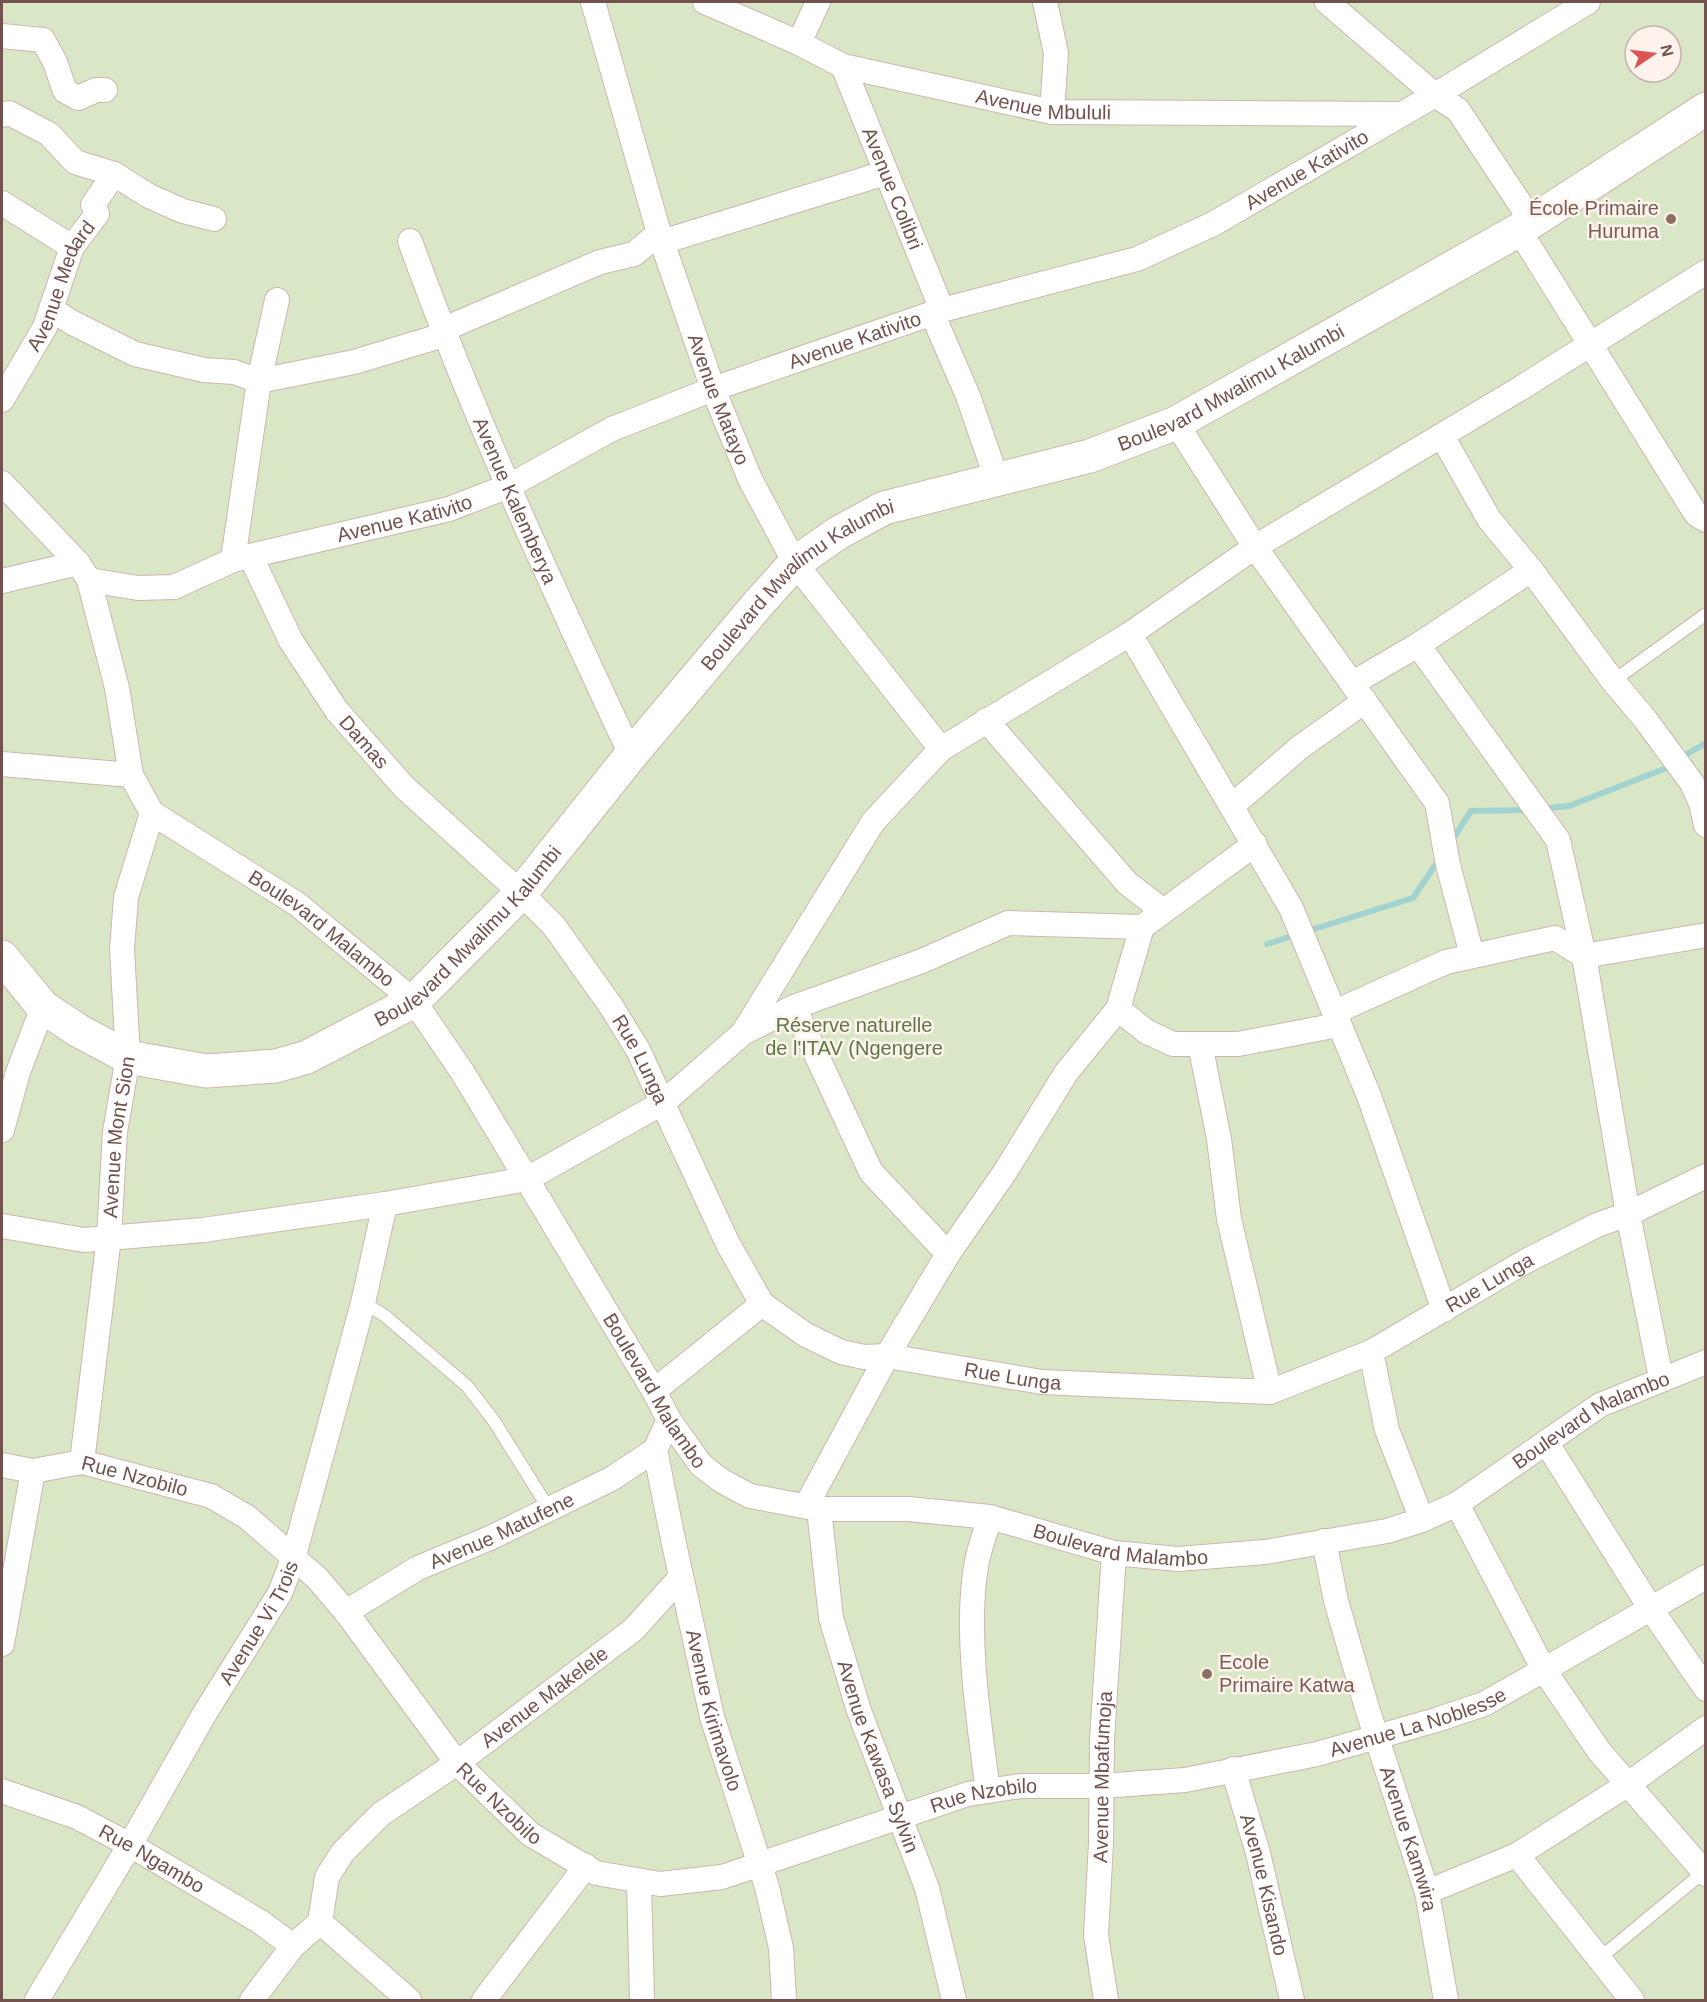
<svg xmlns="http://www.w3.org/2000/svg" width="1707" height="2002" viewBox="0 0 1707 2002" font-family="Helvetica,sans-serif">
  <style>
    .green { fill: #dae7c6; fill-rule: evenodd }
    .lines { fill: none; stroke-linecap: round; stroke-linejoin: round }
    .stream { stroke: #a3d3d0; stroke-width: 6 }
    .lane-casing { stroke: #cdb6b0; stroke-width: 14 }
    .street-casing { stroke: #cdb6b0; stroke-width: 26 }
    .secondary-casing { stroke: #d0b5ae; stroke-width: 35 }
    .lane { stroke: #fff; stroke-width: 12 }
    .street { stroke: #fff; stroke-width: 24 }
    .secondary { stroke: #fff; stroke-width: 33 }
    .education-dot { fill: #8d6e63; stroke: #fef3ec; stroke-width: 2 }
    .labels { text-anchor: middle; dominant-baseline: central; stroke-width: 5; stroke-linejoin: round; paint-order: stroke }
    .street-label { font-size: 20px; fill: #72524d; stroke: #fef3ec }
    .education-label { font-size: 20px; fill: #785e54; stroke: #fef3ec; text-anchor: end }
    .park-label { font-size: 20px; fill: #5e7746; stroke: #fef3ec }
  </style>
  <rect width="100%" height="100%" fill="#faeee6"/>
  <!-- green -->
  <path class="green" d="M2,2h1703v1998h-1703zM1635,36h36v36h-36z"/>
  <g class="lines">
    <!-- stream -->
    <g class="stream">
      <path d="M1685,755l21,-12"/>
      <path d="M1549,808l20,-2 95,-37"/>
      <path d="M1452,840l19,-29 54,-1"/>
      <path d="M1314,929l99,-31 27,-40"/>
      <path d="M1267,944l25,-8"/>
    </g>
    <defs>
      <g id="lane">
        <path d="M1613,681l93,-67"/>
        <path d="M363,1303l21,12 83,71 27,35 55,88"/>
        <path d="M1600,1958l106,-88"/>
      </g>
      <g id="street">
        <path id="s1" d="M593,2l66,231 54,156 37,90 45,84 146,186"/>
        <path id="s2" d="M705,2l94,41 44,23 209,46 348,2"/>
        <path d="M1045,2l11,51 -4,59"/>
        <path d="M1327,2l108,93 23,15 74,112"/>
        <path d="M2,36l41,4 12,22 10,29 13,7 18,-8h9"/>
        <path d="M799,43l19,-41"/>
        <path id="s3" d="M843,66l99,244"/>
        <path d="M2,115l7,-2 40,21 26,28 39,12 35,22 34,15 31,8"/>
        <path d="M2,203l70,44"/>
        <path d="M1519,230l177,284 10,6"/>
        <path id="s4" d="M410,241c63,175 142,345 221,514"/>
        <path d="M662,242l223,-69"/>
        <path d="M51,309l20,13 64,32 69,16 30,2 25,9 95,-19 83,-25 5,-7 158,-68 34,-8 25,-21"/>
        <path d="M932,313l36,83 29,84"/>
        <path id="s5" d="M2,400l43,-73 27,-80 25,-33 -4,-9 21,-31"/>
        <path d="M1176,423l79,124 182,256 11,62 24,90"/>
        <path d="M1442,436l47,83 42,51 82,111 32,38 47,64 9,20 5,22"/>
        <path id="s6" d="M2,483l76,80 11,17 28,108 14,87 21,38 145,91 117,97 49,72 191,318 15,29 32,45 21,16 28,15 69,13h89l82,8 124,36 64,6 87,-7 122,-21 35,-11 35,-16 143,-99 106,-43"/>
        <path id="s7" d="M251,557l40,84 46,70 67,76 117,106 33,33 57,80 27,44 90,194 34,60 44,31 35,17 23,5 23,-1 155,26 228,10 101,-40 155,-91 71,-36 31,-11 78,-38"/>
        <path d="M233,560l26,-179 18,-81"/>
        <path id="s8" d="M89,580l49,8 36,-1 59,-27 216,-51 60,-23 103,-57 101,-40 229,-79 195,-51 76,-35 222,-129 153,-93"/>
        <path d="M2,581l76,-18"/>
        <path d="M1130,634l161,274 78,188 75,214"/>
        <path d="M1418,645l140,195 26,116 44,258 33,164"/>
        <path d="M1353,683l65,-38 113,-75"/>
        <path d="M986,720l141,163 35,27"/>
        <path d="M2,764l129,11"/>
        <path d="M1233,805l66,-57 66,-47"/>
        <path d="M794,1007l77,165 77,82"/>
        <path d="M1118,1009l29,23 26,12h65l100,-19"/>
        <path d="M1335,1012l111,-50 109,-24 29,18 122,-21"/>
        <path d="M745,1032l49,-25 128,-46 86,-38 134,4 113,-83"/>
        <path d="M1200,1044l19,95 10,80 41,173"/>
        <path d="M2,1130l16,-58 25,-65"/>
        <path d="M2,1226l82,14 119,-10 182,-26 142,-25 137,-77 79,-69 130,-211 68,-73 189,-115 125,-87 261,-156 190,-119"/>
        <path d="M1371,1352l16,78 35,90"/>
        <path d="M654,1391l108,-87"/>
        <path id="s9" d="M669,1420l-14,30 19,94 38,173 55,170 14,61 3,52"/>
        <path d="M1546,1442l105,167 55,80"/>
        <path id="s10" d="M82,1462l27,-225 6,-105 13,-75 -6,-108 4,-52 26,-84"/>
        <path id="s11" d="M2,1465l31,6 49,-9 129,34 36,21 70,61 29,34 111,151 73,71 66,39 64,11 62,-7 246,-83 53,-8h80l84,-6 132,-26 119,-34 48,-16 222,-127"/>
        <path d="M1457,1504l87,166 55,81 107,123"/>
        <path d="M806,1506l81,-150 61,-102 57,-82 61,-99 52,-64 24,-82"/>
        <path id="s12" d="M819,1509l12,109 28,93 68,177 27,112"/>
        <path id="s13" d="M1324,1541l12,60 31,107 60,184 19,108"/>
        <path id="s14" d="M346,1612l72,-44 72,-30 121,-59 44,-29"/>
        <path d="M2,1644l31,-173"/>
        <path id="s15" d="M1233,1769l25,84 34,147"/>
        <path id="s16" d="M2,1791l75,26 53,28 129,76 34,25"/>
        <path d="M988,1791c-9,-68 -24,-163 -11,-230 3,-15 9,-30 13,-44"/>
        <path d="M1517,1855l115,145"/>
        <path d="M639,1882l3,118"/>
        <path d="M1427,1892l90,-37 110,-70 79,-57"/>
        <path d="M320,1922l89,78"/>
        <path id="s17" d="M37,2000l93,-155 75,-132 75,-120 13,-34 42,-153 28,-103 22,-99"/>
        <path id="s18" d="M252,2000l41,-54 27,-24 7,-45 16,-25 38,-38 76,-51 176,-133 48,-53"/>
        <path d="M484,2000l102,-134"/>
        <path id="s19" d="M1106,2000l-10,-65 5,-92 1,-103 12,-187"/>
      </g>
      <g id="secondary">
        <path id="s20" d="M2,957l41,50 36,24 49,26 78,14 70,-5 31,-9 107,-56 107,-108 110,-138 127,-151 37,-41 43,-30 46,-25 206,-52 86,-33 343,-193 187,-121"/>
      </g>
    </defs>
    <!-- lane casing -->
    <use href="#lane" class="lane-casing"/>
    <!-- street casing -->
    <use href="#street" class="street-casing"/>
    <!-- secondary casing -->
    <use href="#secondary" class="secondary-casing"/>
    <!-- lane -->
    <use href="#lane" class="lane"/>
    <!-- street -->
    <use href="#street" class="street"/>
    <!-- secondary -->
    <use href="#secondary" class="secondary"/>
  </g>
  <!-- markers -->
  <g class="education-dot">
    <circle cx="1671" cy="219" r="6"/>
    <circle cx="1207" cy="1674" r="6"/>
  </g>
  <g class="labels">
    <!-- street labels -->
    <g class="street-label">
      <text stroke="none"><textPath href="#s2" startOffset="357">Avenue Mbululi</textPath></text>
      <text stroke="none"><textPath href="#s8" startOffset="1299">Avenue Kativito</textPath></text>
      <text stroke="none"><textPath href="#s3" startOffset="132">Avenue Colibri</textPath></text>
      <text stroke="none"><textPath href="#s5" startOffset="129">Avenue Medard</textPath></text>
      <text stroke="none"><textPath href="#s8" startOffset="813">Avenue Kativito</textPath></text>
      <text stroke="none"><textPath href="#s20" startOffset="1521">Boulevard Mwalimu Kalumbi</textPath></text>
      <text stroke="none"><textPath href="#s1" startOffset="417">Avenue Matayo</textPath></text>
      <text stroke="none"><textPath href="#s4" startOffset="280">Avenue Kalemberya</textPath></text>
      <text stroke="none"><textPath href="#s8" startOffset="327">Avenue Kativito</textPath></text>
      <text stroke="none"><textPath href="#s20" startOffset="1035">Boulevard Mwalimu Kalumbi</textPath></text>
      <text stroke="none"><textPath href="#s7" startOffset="218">Damas</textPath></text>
      <text stroke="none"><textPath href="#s6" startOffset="579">Boulevard Malambo</textPath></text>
      <text stroke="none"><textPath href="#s20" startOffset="549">Boulevard Mwalimu Kalumbi</textPath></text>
      <text stroke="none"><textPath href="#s7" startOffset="642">Rue Lunga</textPath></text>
      <text stroke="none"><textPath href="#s10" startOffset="327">Avenue Mont Sion</textPath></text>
      <text stroke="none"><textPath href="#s7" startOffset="1686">Rue Lunga</textPath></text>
      <text stroke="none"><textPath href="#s7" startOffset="1182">Rue Lunga</textPath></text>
      <text stroke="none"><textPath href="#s6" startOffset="1155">Boulevard Malambo</textPath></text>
      <text stroke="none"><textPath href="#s6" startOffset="2181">Boulevard Malambo</textPath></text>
      <text stroke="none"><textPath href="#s11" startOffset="136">Rue Nzobilo</textPath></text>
      <text stroke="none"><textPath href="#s14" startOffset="176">Avenue Matufene</textPath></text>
      <text stroke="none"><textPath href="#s6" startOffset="1677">Boulevard Malambo</textPath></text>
      <text stroke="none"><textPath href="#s17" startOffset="438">Avenue Vi Trois</textPath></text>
      <text stroke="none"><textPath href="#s18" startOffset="434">Avenue Makelele</textPath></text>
      <text stroke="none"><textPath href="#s9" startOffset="300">Avenue Kirimavolo</textPath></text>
      <text stroke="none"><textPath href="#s11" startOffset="1605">Avenue La Noblesse</textPath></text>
      <text stroke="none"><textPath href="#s12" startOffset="256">Avenue Kawasa Sylvin</textPath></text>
      <text stroke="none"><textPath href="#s19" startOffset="224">Avenue Mbafumoja</textPath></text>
      <text stroke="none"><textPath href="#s11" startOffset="1162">Rue Nzobilo</textPath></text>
      <text stroke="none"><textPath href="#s11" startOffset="640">Rue Nzobilo</textPath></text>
      <text stroke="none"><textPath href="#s13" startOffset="310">Avenue Kamwira</textPath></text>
      <text stroke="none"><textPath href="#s16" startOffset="165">Rue Ngambo</textPath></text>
      <text stroke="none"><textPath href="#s15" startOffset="120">Avenue Kisando</textPath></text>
    </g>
    <!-- education labels -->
    <g class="education-label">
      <text x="1659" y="208">École Primaire<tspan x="1659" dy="23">Huruma</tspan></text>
      <text x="1219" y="1662" text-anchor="start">Ecole<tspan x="1219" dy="23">Primaire Katwa</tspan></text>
    </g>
    <!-- park labels -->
    <g class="park-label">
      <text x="854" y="1025">Réserve naturelle<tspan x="854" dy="23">de l'ITAV (Ngengere</tspan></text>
    </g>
  </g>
  <!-- border -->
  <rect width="1707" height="2002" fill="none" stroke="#72524d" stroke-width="6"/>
  <!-- north arrow -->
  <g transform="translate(1653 54) rotate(76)"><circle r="28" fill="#fef3ec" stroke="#c6b3ac" stroke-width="1.5"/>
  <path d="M0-4.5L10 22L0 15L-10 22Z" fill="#db5555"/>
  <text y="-9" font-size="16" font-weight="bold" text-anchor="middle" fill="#72524d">N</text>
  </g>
</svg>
